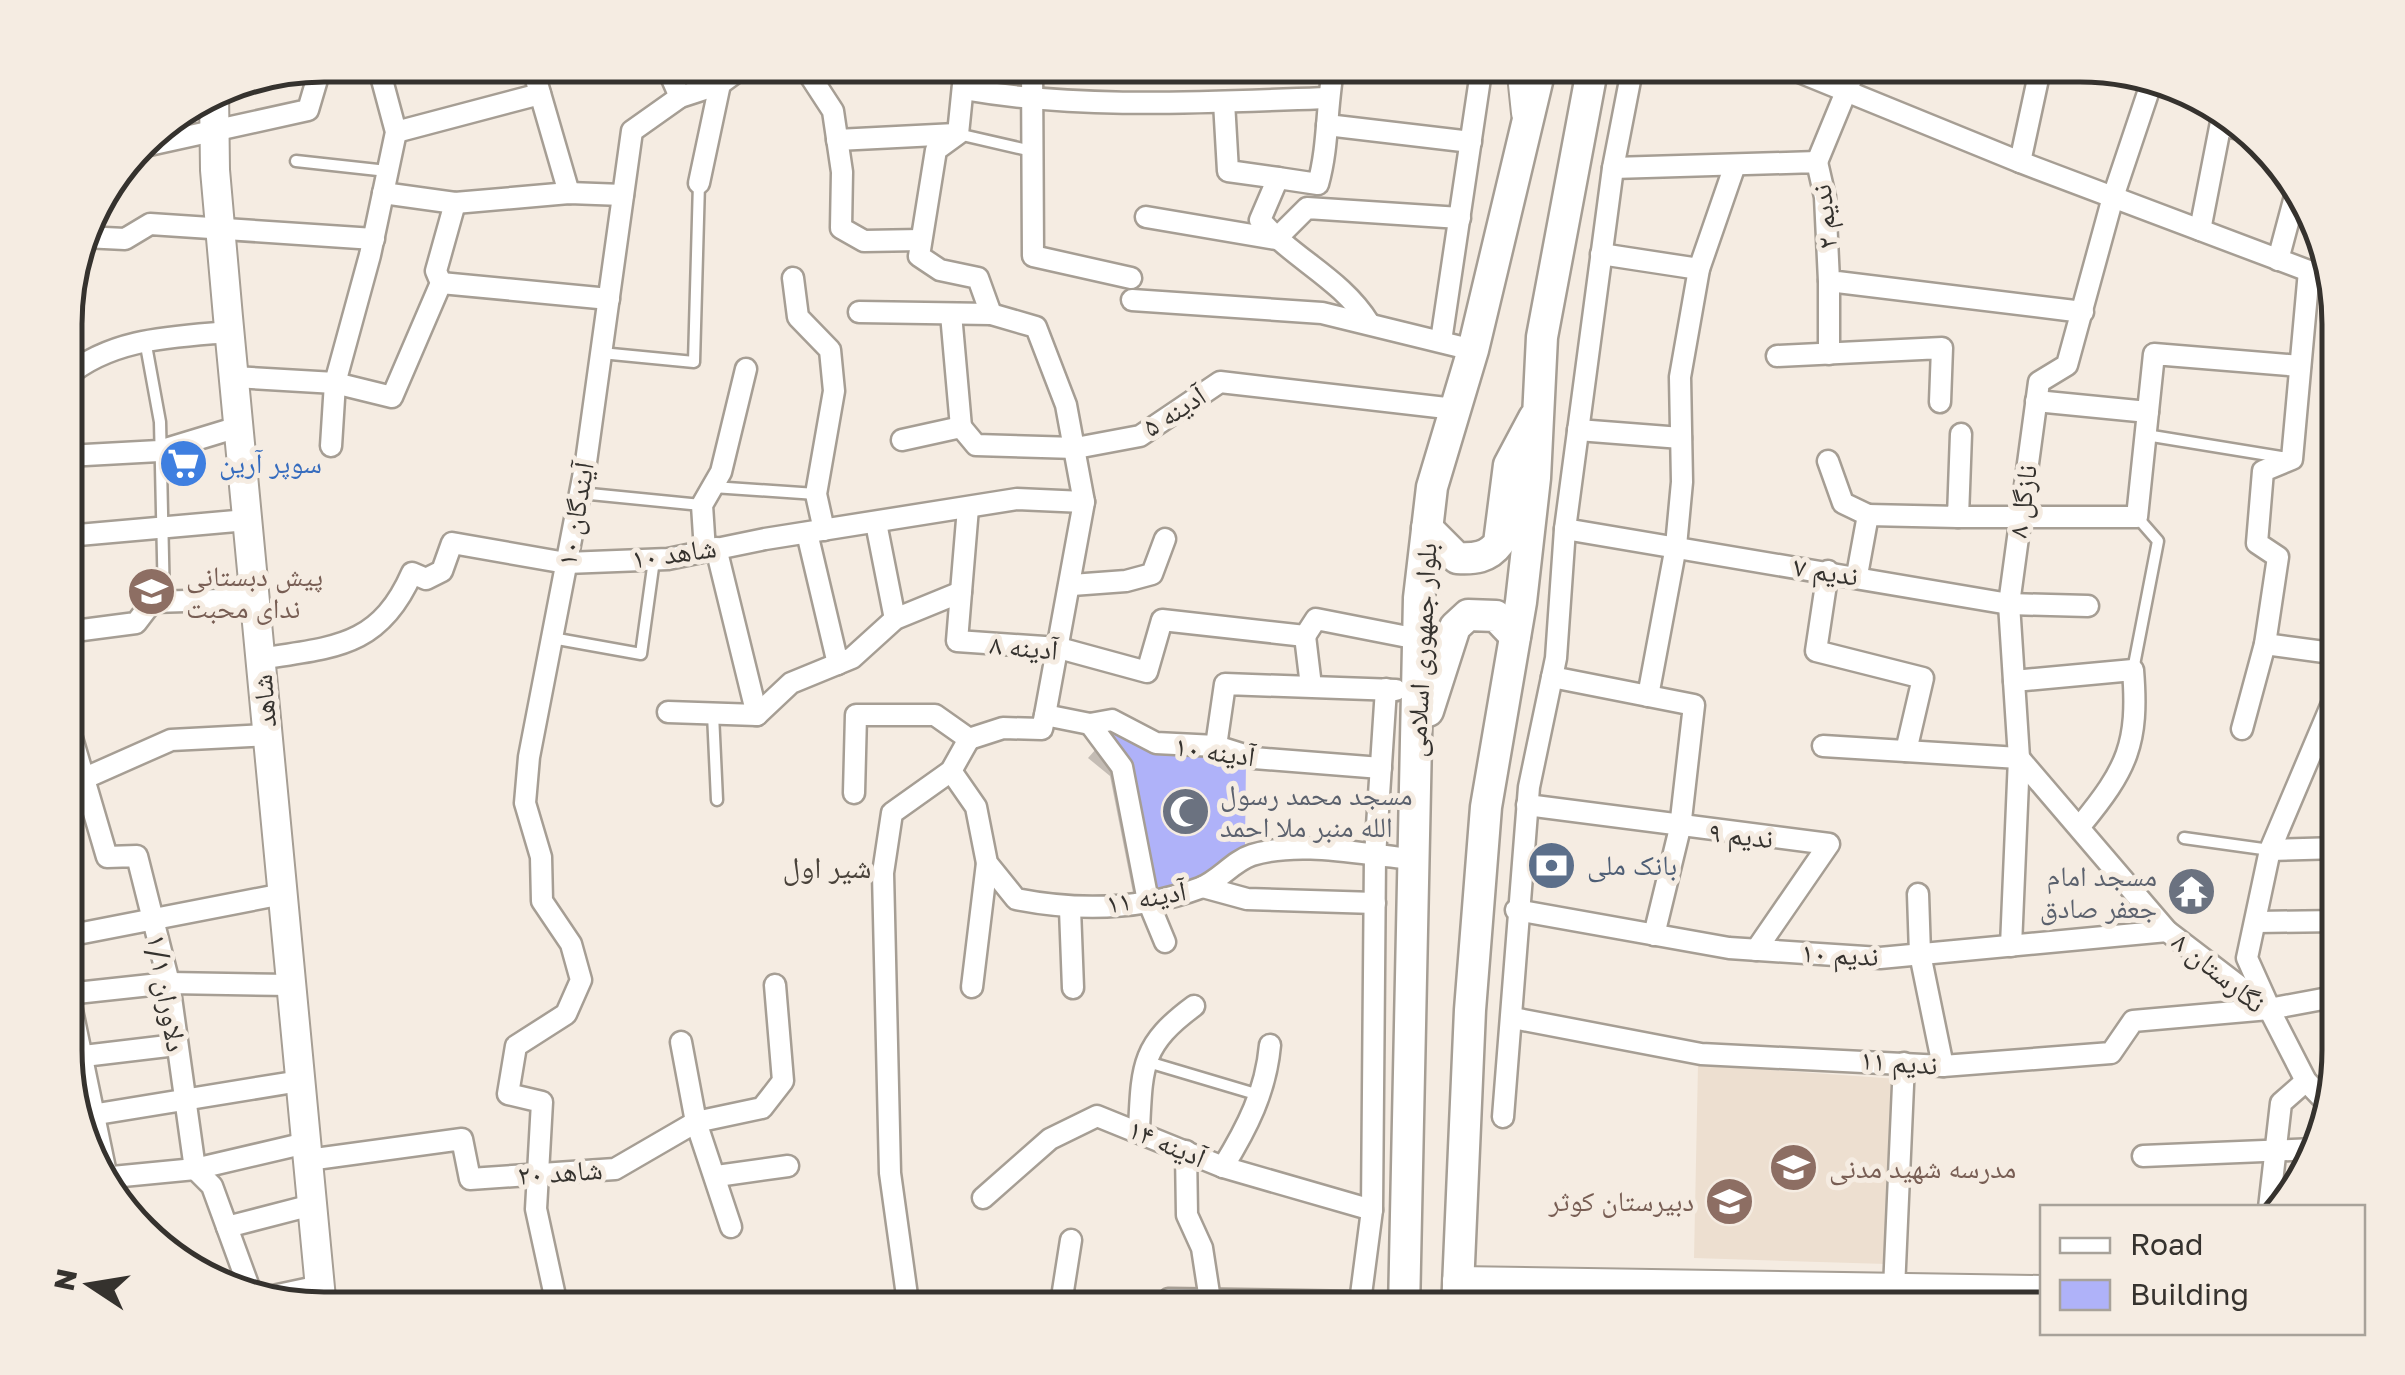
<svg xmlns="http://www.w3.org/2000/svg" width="2405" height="1375" font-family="'Golos Text','Noto Naskh Arabic',sans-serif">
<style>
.built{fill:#eddfd0}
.shadow{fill:#0003}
.building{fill:#afb2f9}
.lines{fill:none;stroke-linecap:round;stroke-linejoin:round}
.lane-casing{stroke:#a69e94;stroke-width:15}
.street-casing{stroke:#a69e94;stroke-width:25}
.secondary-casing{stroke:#a69e94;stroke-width:32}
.primary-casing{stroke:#a69e94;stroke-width:35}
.lane{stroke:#fff;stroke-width:10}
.street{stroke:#fff;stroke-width:20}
.secondary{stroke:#fff;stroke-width:28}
.primary{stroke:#fff;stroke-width:30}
.labels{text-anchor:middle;stroke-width:10;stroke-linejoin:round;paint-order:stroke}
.street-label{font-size:28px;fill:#35322e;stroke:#f5ece2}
.shop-label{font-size:28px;fill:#366cbe;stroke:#f5ece2;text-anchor:start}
.education-label{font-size:28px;fill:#785e54;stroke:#f5ece2;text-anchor:start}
.worship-label{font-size:28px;fill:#5b616d;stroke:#f5ece2;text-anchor:start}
.service-label{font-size:28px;fill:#4e5e75;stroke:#f5ece2;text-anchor:start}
.neighbourhood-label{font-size:30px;fill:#49423a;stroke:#f5ece2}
.rim{fill:none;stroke:#35322e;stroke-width:5}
</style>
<rect width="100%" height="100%" fill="#f5ece2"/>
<polygon class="built" points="1698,1065 1898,1079 1886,1264 1694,1258"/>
<polygon class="shadow" points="1113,730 1157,755 1136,908 1110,776 1088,758"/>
<polygon class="building" points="1112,727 1246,761 1245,845 1201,883 1154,891 1128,758 1105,738"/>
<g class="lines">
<defs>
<g id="lane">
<polyline points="2220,130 2248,136"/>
<polyline points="958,134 1032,151"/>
<polyline points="296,161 387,171"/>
<polyline points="145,340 160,422 164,602"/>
<polyline points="601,353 694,362 699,183"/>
<polyline points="2146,435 2287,458"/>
<polyline points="713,487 816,494"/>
<polyline points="580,493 701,505"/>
<polyline points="552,638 641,654 654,560"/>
<polyline points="2133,670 2158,541 2137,517"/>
<polyline points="713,714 717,800"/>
<polyline points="2184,838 2270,850"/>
<polyline points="1148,1062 1259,1095"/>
</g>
<g id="street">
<polyline points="542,65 535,76 569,193"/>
<polyline points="666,65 680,97"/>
<polyline points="803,65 833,111 842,172 841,228 864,241 921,240"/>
<polyline points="965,65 958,134 936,150 919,256 940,270 978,278 991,314"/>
<polyline points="1032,65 1033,256 1131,278"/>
<path d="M 1334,65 C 1326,105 1329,145 1318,184 L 1278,178 L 1260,220 C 1294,260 1341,278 1369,323"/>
<polyline points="1782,65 2020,162 2330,279"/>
<path d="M 963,89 C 1083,110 1206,102 1328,98"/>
<polyline points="1224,102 1228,171 1278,178"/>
<polyline points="1327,125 1471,142"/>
<polyline points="396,132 540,94"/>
<polyline points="837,140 956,134"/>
<polyline points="140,147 308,110 321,66"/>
<polyline points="1817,162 1857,65"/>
<polyline points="2020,162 2041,65"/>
<polyline points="1613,168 1817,162 1825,197 1829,281 2083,312"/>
<polyline points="699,183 720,84"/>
<polyline points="383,193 455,203 569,193 623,195"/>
<polyline points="1146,217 1276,239 1307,208 1460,218"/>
<polyline points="2200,230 2223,112"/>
<polyline points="84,237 125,239 150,224 374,239"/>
<polyline points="1601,254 1699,269"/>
<polyline points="2278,260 2298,185"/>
<polyline points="793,278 798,317 830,350 834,391 816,494 824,530"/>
<polyline points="1829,281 1829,354"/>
<polyline points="441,283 609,299"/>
<polyline points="1132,300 1322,313 1473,350"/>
<polyline points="859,312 991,314 1036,327 1066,405 1084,502 1045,715"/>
<polyline points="951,314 961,427"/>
<polyline points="1441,341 1482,65"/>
<polyline points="1777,356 1942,348 1940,402"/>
<path d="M 67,376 C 113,338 172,337 229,332"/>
<polyline points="234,377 335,383 392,397 441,283 436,271 455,203"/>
<polyline points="2036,401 2148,412"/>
<polyline points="1578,430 1681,438"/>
<polyline points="902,440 961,427 976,445 1076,448 1140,436 1220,382 1455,409"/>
<polyline points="331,446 335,383 370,255 396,132 378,65"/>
<polyline points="67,456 159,451 238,427"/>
<polyline points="1828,461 1843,503 1868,515"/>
<polyline points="1958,517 2137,517 2154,354 2300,366"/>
<polyline points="876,523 895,619"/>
<polyline points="1565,529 2009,604 2088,606"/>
<polyline points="807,533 838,664"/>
<polyline points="67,536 247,520"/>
<polyline points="716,548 757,715"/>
<polyline points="705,551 702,505 721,472 746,369"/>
<polyline points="1828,571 1816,651 1923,678 1906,751"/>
<polyline points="1857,575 1868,515 1958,517 1961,434"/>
<polyline points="1072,585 1126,581 1152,574 1165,539"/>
<polyline points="961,592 968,508"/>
<polyline points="67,632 136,623 152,602 255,599"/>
<polyline points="1305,636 1311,686"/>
<polyline points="2265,644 2339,654"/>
<path d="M 260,659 C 334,647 379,648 412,573 L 426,579 L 442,571 L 452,543 L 566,563 L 668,559 L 765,539 L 1017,499 L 1084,502"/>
<polyline points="1552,677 1694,705 1680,828 1654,935"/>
<path d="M 2014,681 L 2133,670 C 2139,744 2127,769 2081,825"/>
<polyline points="1648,696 1676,546 1682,482 1680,377 1699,269 1735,165"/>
<polyline points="668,712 757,715 791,683 852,658 895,619 961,592 957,641 1059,648 1147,672 1162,620 1305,636 1316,619 1418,639"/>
<polyline points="67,721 107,857 137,856 169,983 195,1169 212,1186 250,1290"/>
<polyline points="1090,724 1122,767 1148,901 1165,942"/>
<polyline points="2242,729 2265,644 2278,557 2257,543 2263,471 2292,459 2309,271"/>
<polyline points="1216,746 1225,684 1396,690"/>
<polyline points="1823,746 2019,758 2167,931 2269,1009 2306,1081 2328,1104"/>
<path d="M 951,771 L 976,807 L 987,863 L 1016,899 C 1077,911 1141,910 1200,888 C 1219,881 1233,861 1252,855 C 1302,840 1362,855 1414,859"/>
<polyline points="67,786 171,740 268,735"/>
<polyline points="854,793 856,715 935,715 969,739 1003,728 1042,729 1045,715 1090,724 1112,720 1156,743 1216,746 1254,758 1381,768"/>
<polyline points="1527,805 1829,844 1756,950"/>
<polyline points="2270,850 2339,848"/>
<polyline points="1203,887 1247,899 1375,903"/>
<polyline points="1918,894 1920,954 1943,1066"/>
<polyline points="1070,909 1073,988"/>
<polyline points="1516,910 1729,948 1880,958 2167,931"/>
<polyline points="2257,922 2339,921"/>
<polyline points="67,936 283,894"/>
<polyline points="2011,946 2019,758 2009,604 2039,382 2067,365 2113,197 2151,84"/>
<polyline points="67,986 107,1178 116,1201"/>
<polyline points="972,987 987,863"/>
<polyline points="67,994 169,983 291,985"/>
<polyline points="2269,1007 2247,958 2270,850 2339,687"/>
<polyline points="1513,1018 1701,1054 1943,1066 2111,1053 2133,1021 2269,1009 2339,996"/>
<polyline points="681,1042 696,1122 731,1227"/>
<polyline points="67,1058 176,1045"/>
<polyline points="79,1117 300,1081"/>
<polyline points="1503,1117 1529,787 1556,658 1565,529 1613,168 1633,65"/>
<path d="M 1139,1130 C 1142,1066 1141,1045 1194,1006"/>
<polyline points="1186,1151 1187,1215 1202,1248 1210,1300"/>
<polyline points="2143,1156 2315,1149"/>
<polyline points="308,1160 462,1139 470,1179 615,1169 696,1122 762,1108 783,1081 775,985"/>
<path d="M 1223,1167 C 1247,1128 1266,1091 1270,1045"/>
<polyline points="717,1176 788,1166"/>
<polyline points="102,1178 195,1169 306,1143"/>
<polyline points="983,1198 1050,1139 1097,1116 1223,1167 1372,1210"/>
<polyline points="2269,1208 2281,1103 2306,1081"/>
<polyline points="227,1227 312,1205"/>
<polyline points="1894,1289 1904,1063"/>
<polyline points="273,1296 320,1286"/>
<polyline points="558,1310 536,1209 542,1102 508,1094 516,1046 566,1014 581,980 571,944 542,901 541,857 525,803 529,757 586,462 632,131 680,97 720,84 746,65"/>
<polyline points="909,1310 890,1173 883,873 892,813 951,771 969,739"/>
<polyline points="1060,1310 1071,1240"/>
<polyline points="1170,1310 1169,1299 1360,1302"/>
<polyline points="1359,1310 1372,1210 1375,856 1386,689"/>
<polyline points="1543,1310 1552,1283"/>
</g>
<g id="secondary">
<polyline points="1521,65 1526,113"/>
<polyline points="214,92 215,170 228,317 322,1309"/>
<polyline points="1457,1281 2042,1290"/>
</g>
<g id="primary">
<path d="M 1427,528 L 1457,558 C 1474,559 1488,558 1499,543 L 1509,465 L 1534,418"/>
<polyline points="1428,711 1455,627 1468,615 1496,616 1515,636"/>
<polyline points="1404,1310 1419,598 1432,487 1473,350 1541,65"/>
<polyline points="1457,1310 1470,1010 1486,807 1521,602 1535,478 1542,337 1593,65"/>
</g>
</defs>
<use href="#lane" class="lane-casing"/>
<use href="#street" class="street-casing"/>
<use href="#secondary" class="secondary-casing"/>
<use href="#primary" class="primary-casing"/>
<use href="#lane" class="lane"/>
<use href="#street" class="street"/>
<use href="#secondary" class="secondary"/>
<use href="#primary" class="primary"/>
</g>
<defs>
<symbol id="supermarket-disc" viewBox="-11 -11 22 22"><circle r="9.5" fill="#3f7fe0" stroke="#f5ece2"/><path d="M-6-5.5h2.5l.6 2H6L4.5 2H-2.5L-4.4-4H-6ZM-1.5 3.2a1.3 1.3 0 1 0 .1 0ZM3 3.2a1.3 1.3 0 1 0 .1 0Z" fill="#fff"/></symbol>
<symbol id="school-disc" viewBox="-11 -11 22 22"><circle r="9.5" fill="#8d6e63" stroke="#f5ece2"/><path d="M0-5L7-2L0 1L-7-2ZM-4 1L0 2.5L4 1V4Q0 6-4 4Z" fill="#fff"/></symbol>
<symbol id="mosque-disc" viewBox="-11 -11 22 22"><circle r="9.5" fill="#6b7280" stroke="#f5ece2"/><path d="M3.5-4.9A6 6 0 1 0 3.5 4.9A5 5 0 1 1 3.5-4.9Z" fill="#fff"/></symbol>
<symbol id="bank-disc" viewBox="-11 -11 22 22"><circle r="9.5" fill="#5c6f8a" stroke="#f5ece2"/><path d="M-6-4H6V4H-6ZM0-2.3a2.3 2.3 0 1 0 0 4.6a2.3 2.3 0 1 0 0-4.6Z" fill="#fff"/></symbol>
<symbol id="temple-disc" viewBox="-11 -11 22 22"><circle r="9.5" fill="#6b7280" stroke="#f5ece2"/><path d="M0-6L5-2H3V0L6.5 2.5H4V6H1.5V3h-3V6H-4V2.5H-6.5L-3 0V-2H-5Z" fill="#fff"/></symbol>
</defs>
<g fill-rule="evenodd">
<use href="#supermarket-disc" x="156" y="436" width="55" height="55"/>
<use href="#school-disc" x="124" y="564" width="55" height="55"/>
<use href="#mosque-disc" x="1158" y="784" width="55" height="55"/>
<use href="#bank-disc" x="1524" y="838" width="55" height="55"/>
<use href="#temple-disc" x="2164" y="864" width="55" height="55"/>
<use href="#school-disc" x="1766" y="1140" width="55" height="55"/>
<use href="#school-disc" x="1702" y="1174" width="55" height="55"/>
</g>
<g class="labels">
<g class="street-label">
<text transform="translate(1824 217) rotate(-96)" y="10">ندیم ۲</text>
<text transform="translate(1174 411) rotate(-33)" y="10">آدینه ۵</text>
<text transform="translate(2022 501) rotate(-82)" y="10">نازگل ۸</text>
<text transform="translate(575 514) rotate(-80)" y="10">آیندگان ۱۰</text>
<text transform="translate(674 553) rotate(-8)" y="10">شاهد ۱۰</text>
<text transform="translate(1826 571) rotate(9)" y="10">ندیم ۷</text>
<text transform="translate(1024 647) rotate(5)" y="10">آدینه ۸</text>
<text transform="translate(1421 650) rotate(-87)" y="10">بلوار جمهوری اسلامی</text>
<text transform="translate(264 701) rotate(-95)" y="10">شاهد</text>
<text transform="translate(1215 751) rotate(8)" y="10">آدینه ۱۰</text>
<text transform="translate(1741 835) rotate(6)" y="10">ندیم ۹</text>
<text transform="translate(1146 897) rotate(-10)" y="10">آدینه ۱۱</text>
<text transform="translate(1840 954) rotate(3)" y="10">ندیم ۱۰</text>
<text transform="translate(2219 972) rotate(39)" y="10">نگارستان ۸</text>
<text transform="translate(167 993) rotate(80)" y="10">دلاوران ۱/۱</text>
<text transform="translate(1899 1062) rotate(4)" y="10">ندیم ۱۱</text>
<text transform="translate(1167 1143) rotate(23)" y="10">آدینه ۱۴</text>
<text transform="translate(560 1172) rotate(-4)" y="10">شاهد ۲۰</text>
</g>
<g class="shop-label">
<text x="219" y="473">سوپر آرین</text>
</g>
<g class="education-label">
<text x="186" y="586">پیش دبستانی<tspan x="186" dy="32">ندای محبت</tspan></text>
<text x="1829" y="1178">مدرسه شهید مدنی</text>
<text x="1694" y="1211" text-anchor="end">دبیرستان کوثر</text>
</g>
<g class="worship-label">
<text x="1220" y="805">مسجد محمد رسول<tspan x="1220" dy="32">الله منبر ملا احمد</tspan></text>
<text x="2157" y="886" text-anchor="end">مسجد امام<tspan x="2157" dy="32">جعفر صادق</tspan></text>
</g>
<g class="service-label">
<text x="1587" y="875">بانک ملی</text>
</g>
<g class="neighbourhood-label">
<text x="827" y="878">شیر اول</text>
</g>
</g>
<path d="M0 0H2405V1375H0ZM324 82H2080A242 242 0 0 1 2322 324V1050A242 242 0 0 1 2080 1292H324A242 242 0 0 1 82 1050V324A242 242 0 0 1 324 82Z" fill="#f5ece2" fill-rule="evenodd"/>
<path class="rim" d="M324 82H2080A242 242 0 0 1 2322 324V1050A242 242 0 0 1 2080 1292H324A242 242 0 0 1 82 1050V324A242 242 0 0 1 324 82Z"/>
<rect x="2040" y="1205" width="325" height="130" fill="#f5ece2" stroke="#a8a29a" stroke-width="2.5"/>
<rect x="2060" y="1238" width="50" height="15" fill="#ffffff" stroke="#a8a29a" stroke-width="2.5"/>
<text x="2130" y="1255" font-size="30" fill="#35322e">Road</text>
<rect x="2060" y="1280" width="50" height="30" fill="#afb2f9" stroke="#a8a29a" stroke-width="2.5"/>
<text x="2130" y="1305" font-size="30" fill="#35322e">Building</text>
<g transform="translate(90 1285) rotate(282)" stroke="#f5ece2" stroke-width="8" paint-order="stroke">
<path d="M0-8L18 38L0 25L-18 38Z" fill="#35322e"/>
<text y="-15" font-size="28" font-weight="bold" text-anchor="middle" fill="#35322e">N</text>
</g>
</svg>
